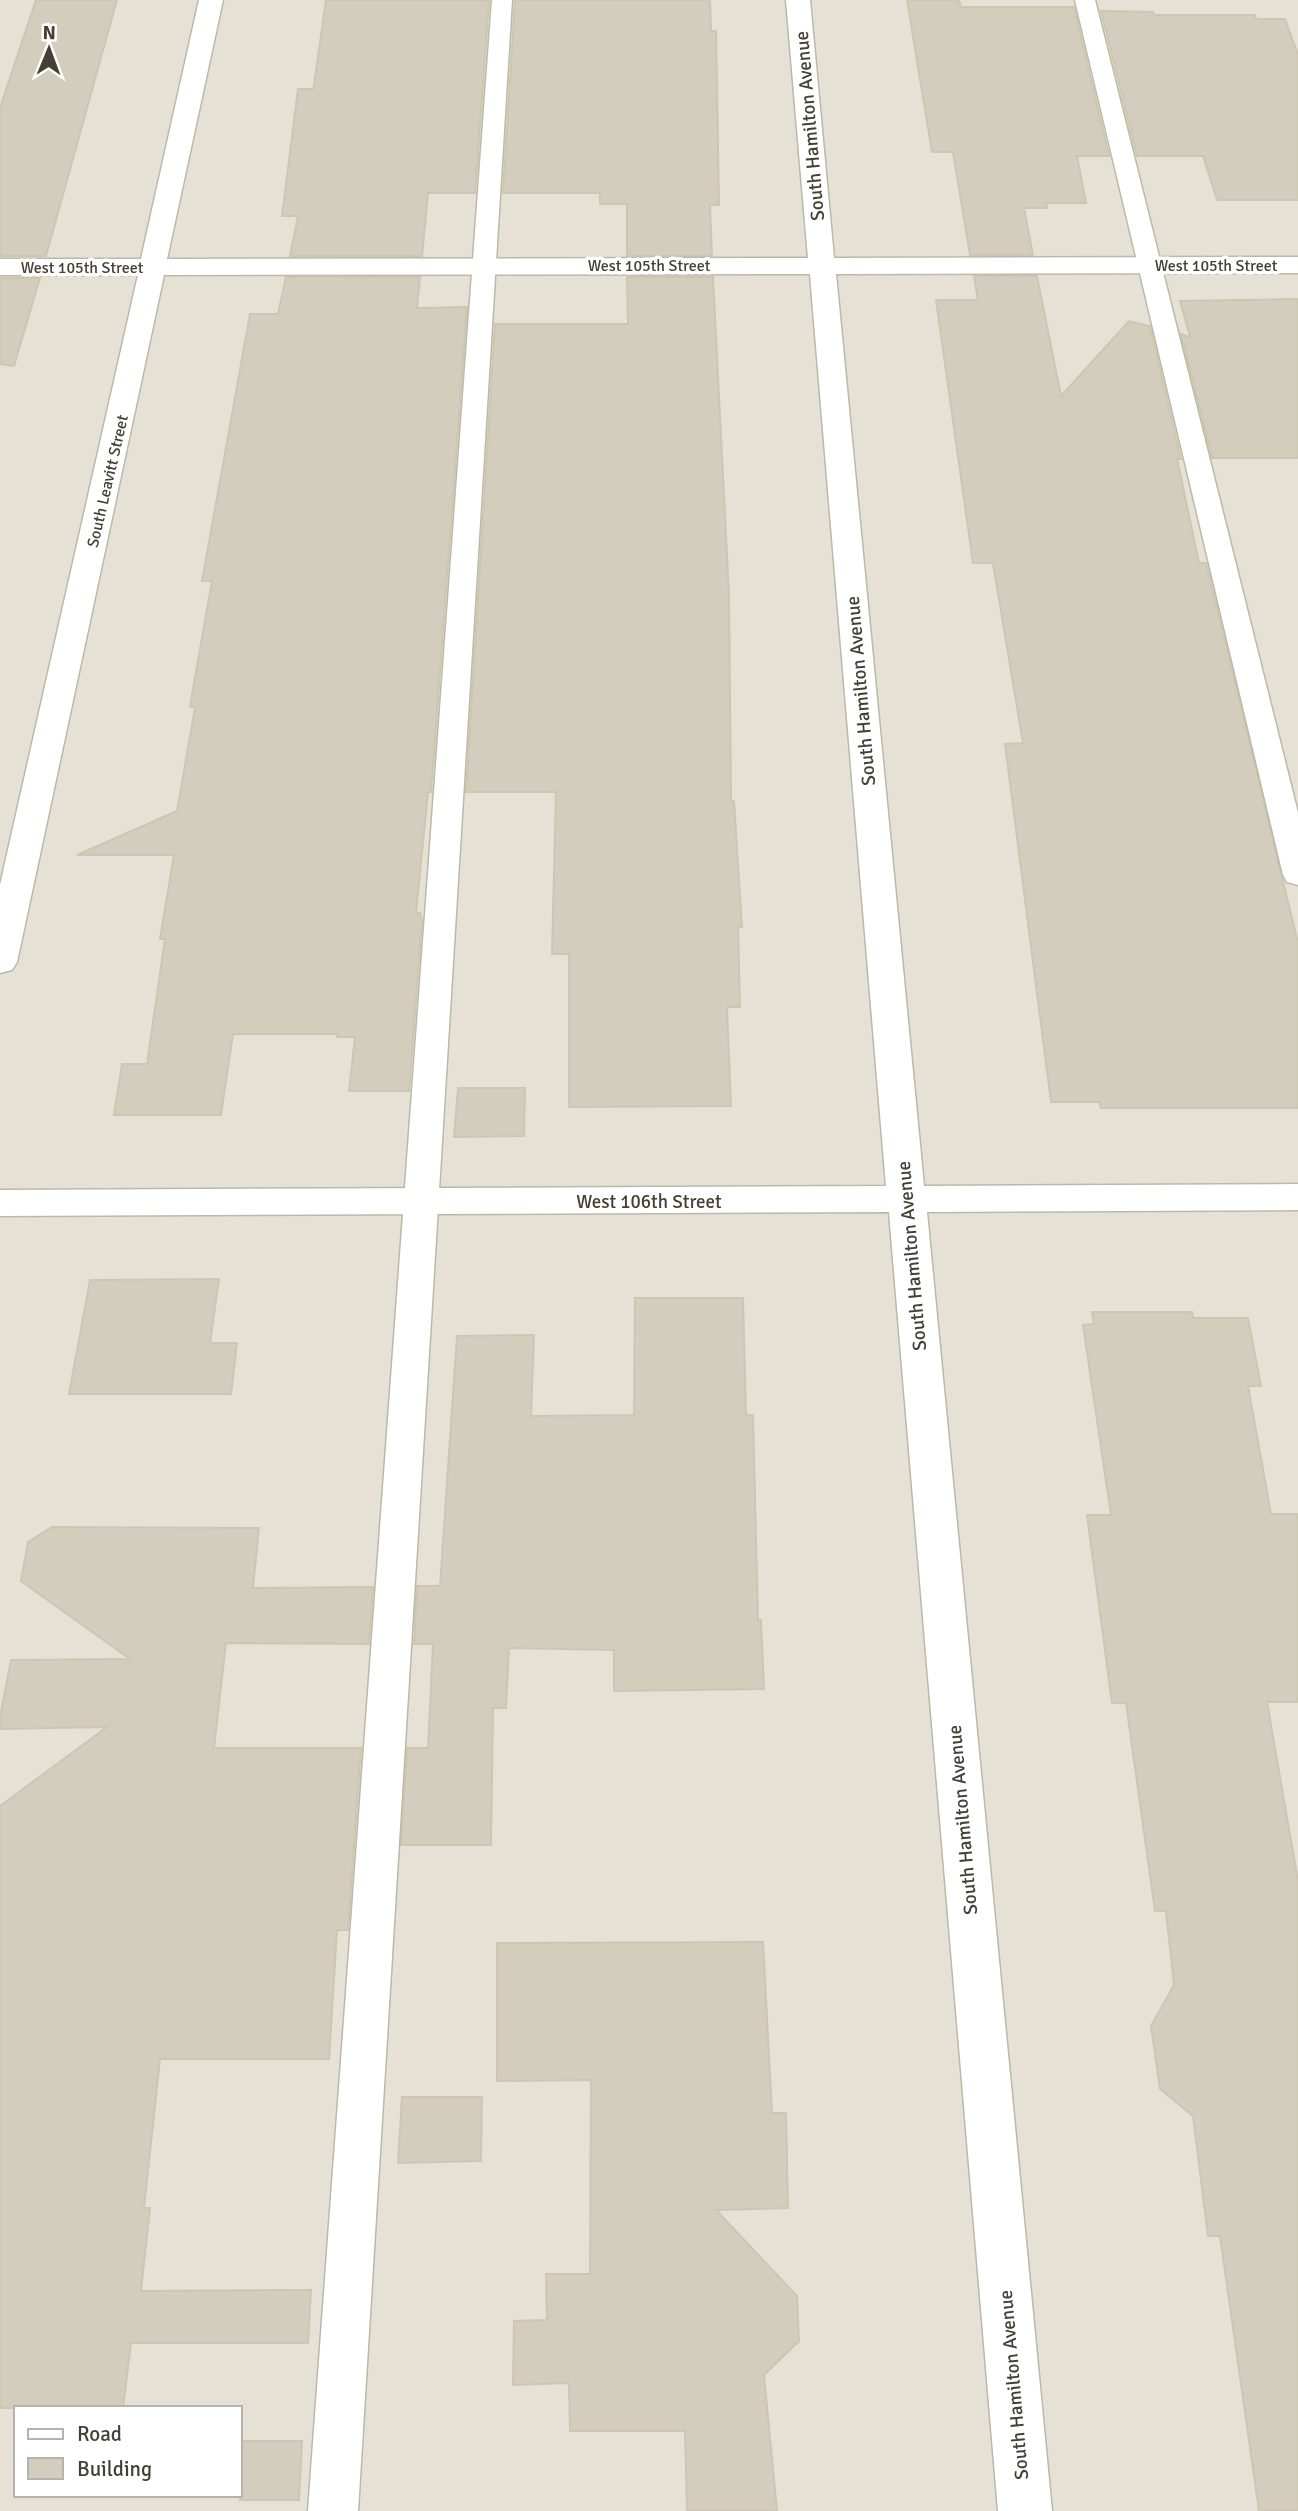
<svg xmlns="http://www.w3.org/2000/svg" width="1298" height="2511" font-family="Signika,sans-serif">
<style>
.residential{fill:#e5e2d5;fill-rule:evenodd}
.building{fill:#d2cdbd;stroke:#cdc6b1;stroke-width:2}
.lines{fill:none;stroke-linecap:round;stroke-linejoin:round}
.lane-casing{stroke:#bcb8aa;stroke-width:3}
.street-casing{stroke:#bcb8aa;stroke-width:3}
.lane{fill:#fff;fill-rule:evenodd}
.street{fill:#fff;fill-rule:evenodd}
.labels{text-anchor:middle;stroke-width:7;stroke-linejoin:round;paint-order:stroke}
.far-street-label{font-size:16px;fill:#444036;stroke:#fff}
.street-label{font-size:19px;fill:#444036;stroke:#fff}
</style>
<rect width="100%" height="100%" fill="#f2f0e6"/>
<path class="residential" d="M 0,0 L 1298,0 L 1298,2511 L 0,2511 ZM 16,2408 L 240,2408 L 240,2495 L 16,2495 Z"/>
<g class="building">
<polygon points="36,0 117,0 46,256 0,256 0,108"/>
<polygon points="326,0 489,0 475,193 428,193 422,256 290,256 298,216 282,216 298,89 313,89 314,85"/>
<polygon points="515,0 710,0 711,31 716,31 719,205 710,205 712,256 627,256 627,204 600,204 600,193 503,193"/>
<polygon points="907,0 959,0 961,7 1074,7 1109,156 1077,156 1086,203 1046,203 1047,208 1024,208 1033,255 970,255 953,152 932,152"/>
<polygon points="1101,11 1153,12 1154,15 1255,15 1256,19 1285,19 1298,55 1298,200 1217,200 1203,156 1137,156"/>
<polygon points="974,276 1037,276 1061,396 1129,321 1150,326 1181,459 1177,459 1199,563 1206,563 1298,943 1298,1108 1101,1108 1099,1102 1051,1102 1005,744 1023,743 993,563 973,563 936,300 978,300"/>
<polygon points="286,277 420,277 417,308 467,307 431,792 428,792 416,913 420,913 422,920 409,1091 349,1091 355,1037 337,1037 338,1034 233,1034 221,1115 114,1115 122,1064 147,1064 165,939 160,939 174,855 77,855 177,811 195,708 190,706 212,581 202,581 250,314 278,314"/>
<polygon points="627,277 713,277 729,595 731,801 734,801 742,927 738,927 740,1007 727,1007 731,1106 569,1107 569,954 552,954 556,792 466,792 495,324 628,324"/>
<polygon points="0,278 40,278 14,366 0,364"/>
<polygon points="1298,299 1298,458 1212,458 1181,334 1190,337 1180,301"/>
<polygon points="458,1088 525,1088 524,1136 454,1137"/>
<polygon points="219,1279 210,1343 237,1343 231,1394 69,1394 90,1280"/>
<polygon points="635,1298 743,1298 746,1415 753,1415 758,1620 761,1620 764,1689 614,1691 614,1650 509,1648 506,1708 493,1708 491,1845 401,1845 407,1748 428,1748 433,1644 414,1644 417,1586 440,1586 457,1336 534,1335 531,1416 634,1415"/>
<polygon points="1092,1312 1192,1312 1193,1318 1248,1318 1261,1386 1248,1386 1271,1514 1298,1514 1298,1702 1267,1702 1298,1881 1298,2511 1259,2511 1220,2236 1208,2236 1193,2116 1160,2089 1151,2026 1174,1985 1166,1911 1155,1911 1126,1703 1112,1703 1087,1515 1111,1515 1083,1325 1094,1324"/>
<polygon points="52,1527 259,1528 253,1588 373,1587 369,1644 226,1643 214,1748 361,1748 348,1930 337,1930 329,2059 160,2059 144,2208 150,2208 141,2291 311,2290 308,2343 131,2343 123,2408 0,2408 0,1806 107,1727 0,1729 0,1717 11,1660 130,1659 21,1581 28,1542"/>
<polygon points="763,1942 772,2113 786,2113 788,2208 716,2210 797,2296 799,2341 764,2375 777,2511 687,2511 685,2431 570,2431 569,2383 513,2385 514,2321 547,2320 546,2274 590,2274 591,2080 497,2081 497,1943"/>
<polygon points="402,2097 482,2097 481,2161 398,2163"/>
<polygon points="240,2441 302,2441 299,2500 240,2500"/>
</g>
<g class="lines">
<defs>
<g id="lane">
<polygon points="492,0 512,0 358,2511 308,2511"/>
<polygon points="1075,0 1095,0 1298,813 1298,885 1287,882 1283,875"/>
</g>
<polygon id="street" points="199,0 223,0 167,259 808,258 786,0 810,0 834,258 1298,257 1298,273 836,274 924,1186 1298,1184 1298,1210 927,1212 1052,2511 998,2511 889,1212 0,1216 0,1190 886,1186 810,274 164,275 17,962 12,970 0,973 0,885 138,275 0,275 0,259 141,259"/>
</defs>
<use href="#lane" class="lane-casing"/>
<use href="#street" class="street-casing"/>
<use href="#lane" class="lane"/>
<use href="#street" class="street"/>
</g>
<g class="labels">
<g class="far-street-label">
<text x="649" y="271">West 105th Street</text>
<text x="1216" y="271">West 105th Street</text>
<text x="82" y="273">West 105th Street</text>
<text transform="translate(107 481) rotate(-77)" y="6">South Leavitt Street</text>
</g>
<g class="street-label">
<text transform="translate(809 126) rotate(-95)" y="7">South Hamilton Avenue</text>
<text transform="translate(860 691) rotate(-95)" y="7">South Hamilton Avenue</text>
<text x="649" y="1208">West 106th Street</text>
<text transform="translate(911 1256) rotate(-95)" y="7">South Hamilton Avenue</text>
<text transform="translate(962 1820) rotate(-95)" y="7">South Hamilton Avenue</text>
<text transform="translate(1013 2385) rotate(-95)" y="7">South Hamilton Avenue</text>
</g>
</g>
<rect x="14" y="2406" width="228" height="91" fill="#ffffff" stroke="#b4b3af" stroke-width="2"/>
<rect x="28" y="2429" width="35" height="10" fill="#ffffff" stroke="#b4b3af" stroke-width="2"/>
<text x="77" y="2441" font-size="21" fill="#444036">Road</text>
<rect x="28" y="2458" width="35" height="21" fill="#d2cdbd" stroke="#b4b3af" stroke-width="2"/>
<text x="77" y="2476" font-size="21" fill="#444036">Building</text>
<g transform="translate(49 49) rotate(1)" stroke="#ffffff" stroke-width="5" paint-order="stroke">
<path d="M0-5L12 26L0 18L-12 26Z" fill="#444036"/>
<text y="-10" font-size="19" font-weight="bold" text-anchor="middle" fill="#444036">N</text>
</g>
</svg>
